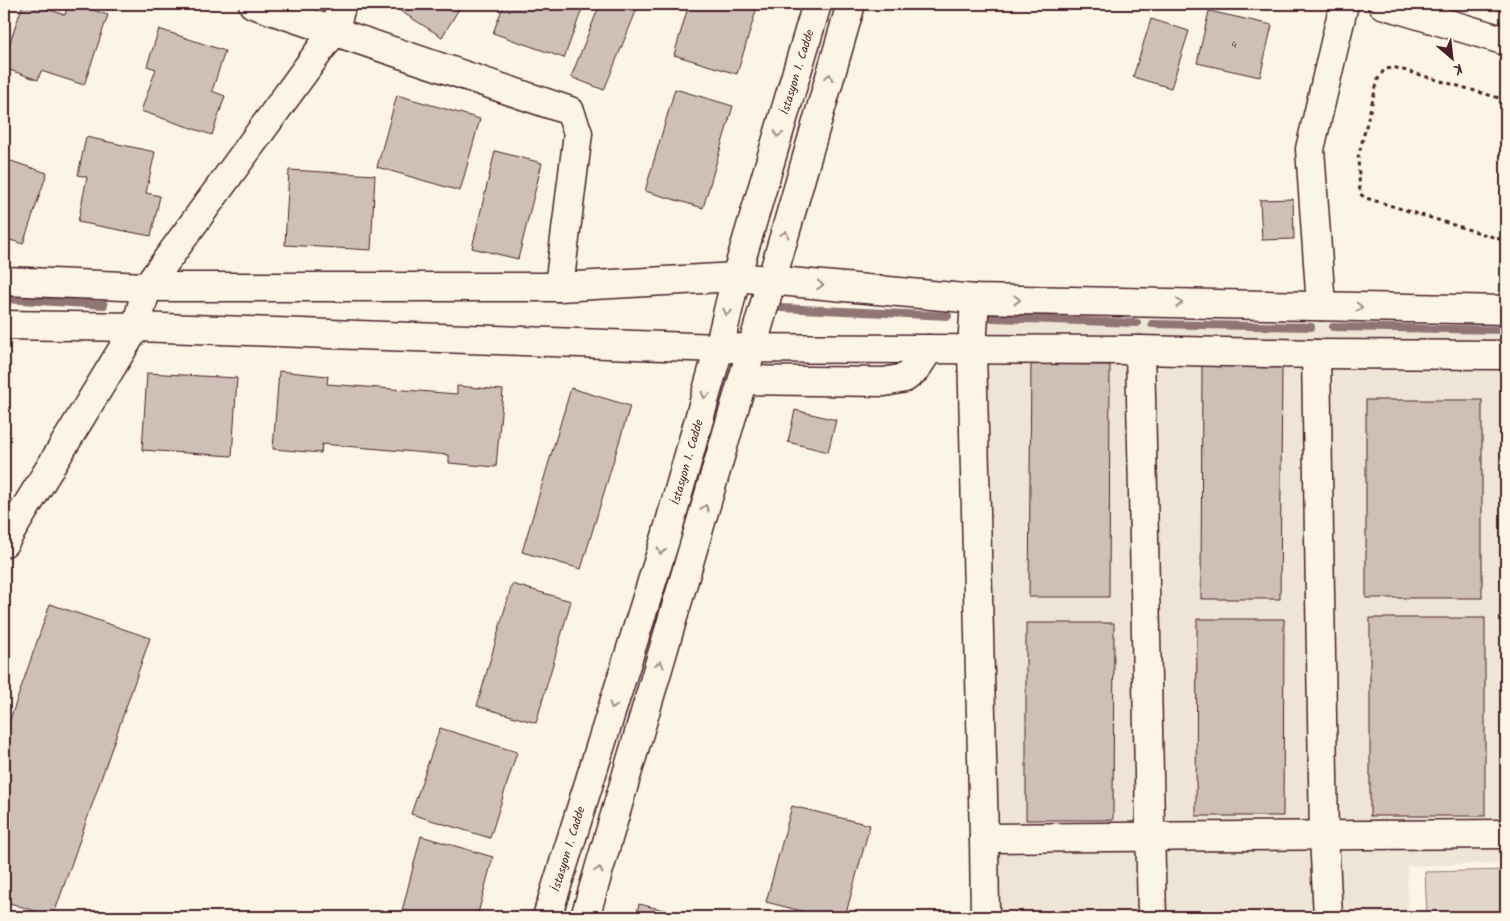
<svg xmlns="http://www.w3.org/2000/svg" width="1510" height="921" font-family="Kalam,sans-serif">
<style>
.built{fill:#eee5d7}
.green{fill:#e2d5ca;stroke:#967a7a}
.lines{fill:none;stroke-linecap:round;stroke-linejoin:round}
.stream{stroke:#917474;stroke-width:8}
.building{fill:#cfc0b7;stroke:#4a1f2b}
.minor-casing{stroke:#4a1f2b;stroke-width:31}
.major-casing{stroke:#4a1f2b;stroke-width:31}
.path{stroke:#4a1f2b;stroke-width:3;stroke-dasharray:4 4;stroke-linecap:butt}
.minor{stroke:#fcf5e5;stroke-width:28}
.major{stroke:#fcf5e5;stroke-width:28}
.oneway{stroke:#a38a88}
.labels{text-anchor:middle;stroke-width:4;stroke-linejoin:round;paint-order:stroke}
.number-label{font-size:10px;fill:#6b474e}
.street-label{font-size:12px;fill:#4a1f2b;stroke:#fcf5e5}
</style>
<rect width="100%" height="100%" fill="#fcf5e5"/>
<filter id="ink" filterUnits="userSpaceOnUse"><feTurbulence type="fractalNoise" baseFrequency=".02" numOctaves="2"/><feDisplacementMap in="SourceGraphic" scale="10" xChannelSelector="R" yChannelSelector="G"/><feConvolveMatrix kernelMatrix="1 2 1 2 8 2 1 2 1" color-interpolation-filters="sRGB"/></filter>
<g filter="url(#ink)">
<polygon class="built" points="975,299 1506,310 1506,863 1407,866 1408,917 985,917"/>
<polygon class="green" points="1506,870 1506,916 1427,917 1425,872"/>
<g class="lines">
<g class="stream">
<polyline points="4,299 104,305"/>
<polyline points="781,308 948,316"/>
<polyline points="992,318 1137,323"/>
<polyline points="1152,324 1311,327"/>
<polyline points="1333,327 1506,330"/>
</g>
</g>
<g class="building">
<polygon points="23,4 32,4 65,15 68,4 76,4 108,15 84,85 41,71 38,80 4,68 4,60"/>
<polygon points="389,4 462,4 442,37"/>
<polygon points="504,4 584,4 564,58 493,33"/>
<polygon points="600,4 639,4 604,90 571,77"/>
<polygon points="689,4 758,4 737,74 674,55"/>
<polygon points="1209,11 1272,25 1260,77 1197,63"/>
<polygon points="1151,19 1189,31 1171,88 1133,77"/>
<polygon points="159,29 225,51 212,91 225,96 212,135 141,111 156,69 147,66"/>
<polygon points="675,89 733,106 703,208 645,191"/>
<polygon points="397,95 480,119 460,191 377,167"/>
<polygon points="86,137 155,152 146,193 160,196 151,236 78,222 87,177 78,175"/>
<polygon points="495,151 542,163 518,259 472,248"/>
<polygon points="8,160 47,173 23,244 4,238 4,172"/>
<polygon points="289,170 375,175 371,250 285,245"/>
<polygon points="1293,199 1294,239 1262,240 1260,200"/>
<polygon points="1031,364 1110,365 1109,597 1029,597"/>
<polygon points="1202,366 1282,366 1280,599 1201,599"/>
<polygon points="279,371 328,376 327,384 457,394 457,386 503,390 496,467 449,463 449,455 322,444 321,453 273,449"/>
<polygon points="147,373 237,378 232,456 142,450"/>
<polygon points="571,388 630,406 581,569 522,552"/>
<rect x="1366" y="400" width="116" height="198"/>
<polygon points="795,410 836,420 828,452 788,442"/>
<polygon points="512,584 571,601 536,723 477,706"/>
<polygon points="50,604 150,638 53,917 4,901 4,737"/>
<rect x="1370" y="618" width="115" height="198"/>
<polygon points="1197,619 1284,619 1283,816 1196,816"/>
<polygon points="1026,623 1114,623 1113,820 1026,820"/>
<polygon points="440,728 517,752 490,838 411,814"/>
<polygon points="792,806 870,825 845,917 825,917 766,902"/>
<polygon points="421,836 493,857 477,917 408,917 401,915"/>
<polygon points="639,904 693,917 636,917"/>
</g>
<g class="lines">
<defs>
<g id="minor">
<polyline points="253,4 570,111 578,133 559,287"/>
<polyline points="4,281 147,287 559,287 736,277 975,299 1506,310"/>
<polyline points="975,299 972,349 984,838 985,917"/>
<polyline points="1321,306 1310,149 1344,4"/>
<polyline points="4,325 136,327 719,348 1140,350 1316,354 1506,355"/>
<polyline points="1140,350 1152,917"/>
<polyline points="1316,354 1324,836 1328,917"/>
<polyline points="743,380 884,382 905,378 916,369 929,349"/>
<polyline points="4,543 136,327 147,287 334,31 342,4"/>
<polyline points="984,838 1506,834"/>
</g>
<g id="major">
<polyline points="1382,4 1506,41"/>
<polyline points="547,917 665,540 719,348 736,277 817,4"/>
<polyline points="585,917 752,348 851,4"/>
</g>
</defs>
<use href="#minor" class="minor-casing"/>
<use href="#major" class="major-casing"/>
<polyline class="path" points="1506,100 1393,67 1384,70 1378,79 1358,158 1360,194 1366,198 1506,241"/>
<use href="#minor" class="minor"/>
<use href="#major" class="major"/>
</g>
<defs><path id="oneway-chevron" d="M-2-3.5L2.5 0L-2 3.5" fill="none" stroke-width="1.6" stroke-linecap="round" stroke-linejoin="round" transform="scale(1.25)"/></defs>
<g class="oneway">
<use href="#oneway-chevron" transform="translate(829 77) rotate(-74)"/>
<use href="#oneway-chevron" transform="translate(778 134) rotate(107)"/>
<use href="#oneway-chevron" transform="translate(785 234) rotate(-74)"/>
<use href="#oneway-chevron" transform="translate(820 285) rotate(5)"/>
<use href="#oneway-chevron" transform="translate(1017 300) rotate(1)"/>
<use href="#oneway-chevron" transform="translate(1179 303) rotate(1)"/>
<use href="#oneway-chevron" transform="translate(1359 307) rotate(1)"/>
<use href="#oneway-chevron" transform="translate(727 312) rotate(104)"/>
<use href="#oneway-chevron" transform="translate(705 395) rotate(106)"/>
<use href="#oneway-chevron" transform="translate(705 508) rotate(-74)"/>
<use href="#oneway-chevron" transform="translate(661 551) rotate(107)"/>
<use href="#oneway-chevron" transform="translate(660 664) rotate(-74)"/>
<use href="#oneway-chevron" transform="translate(613 706) rotate(107)"/>
<use href="#oneway-chevron" transform="translate(599 870) rotate(-74)"/>
</g>
</g>
<g class="labels">
<g class="number-label">
<text x="1234" y="48">4</text>
</g>
<g class="street-label">
<text transform="translate(797 72) rotate(-73)" y="4">İstasyon 1. Cadde</text>
<text transform="translate(687 462) rotate(-74)" y="4">İstasyon 1. Cadde</text>
<text transform="translate(568 849) rotate(-73)" y="4">İstasyon 1. Cadde</text>
</g>
</g>
<rect width="1510" height="921" fill="none" stroke="#fcf5e5" stroke-width="20"/>
<rect x="10" y="10" width="1490" height="901" fill="none" stroke="#4a1f2b" stroke-width="2" filter="url(#ink)"/>
<g transform="translate(1452 58) rotate(152)" stroke="#fcf5e5" stroke-width="4" paint-order="stroke">
<path d="M0-4L9 19L0 12L-9 19Z" fill="#4a1f2b"/>
<text y="-8" font-size="14" font-weight="bold" text-anchor="middle" fill="#4a1f2b">K</text>
</g>
</svg>
